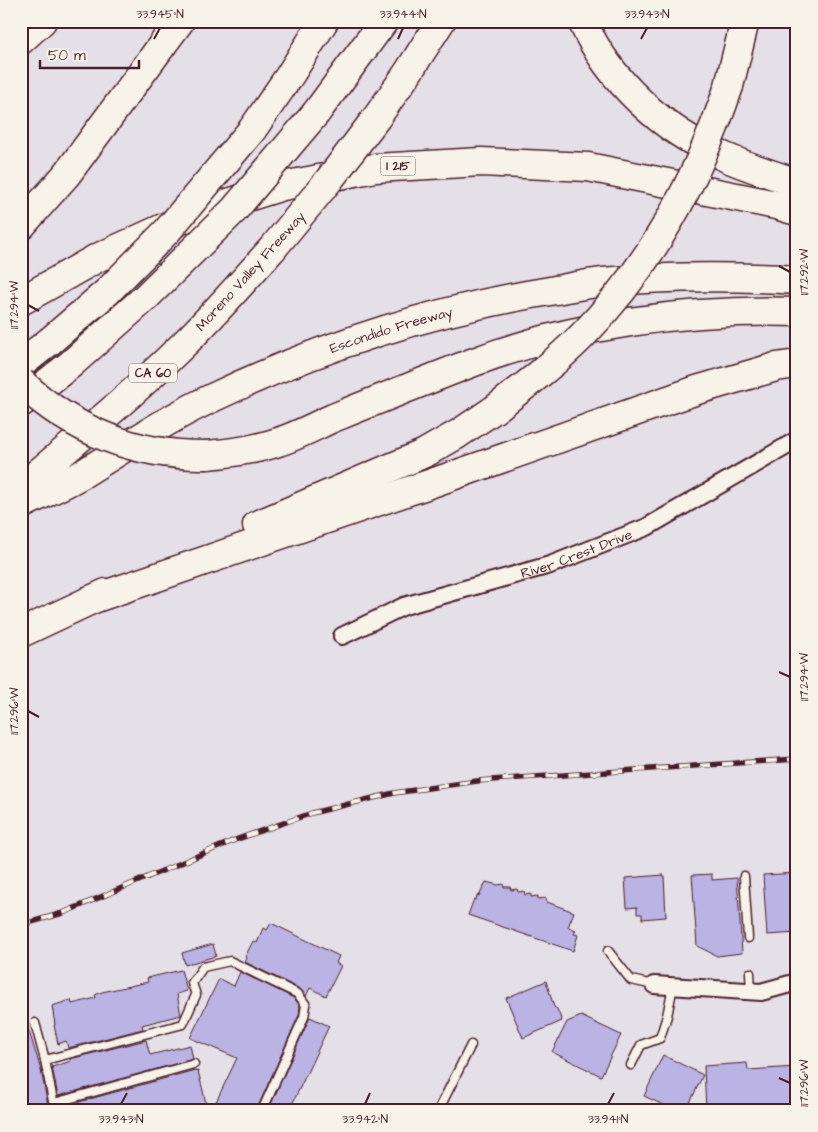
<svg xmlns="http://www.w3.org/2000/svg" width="818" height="1132" font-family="'Architects Daughter',sans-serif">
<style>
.building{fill:#bab3e4;stroke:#4a1f2b}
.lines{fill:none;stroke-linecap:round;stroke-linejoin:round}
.service-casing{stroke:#4a1f2b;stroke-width:11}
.minor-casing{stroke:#4a1f2b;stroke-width:20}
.motorway-casing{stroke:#4a1f2b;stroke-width:31}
.service{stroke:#f7f3e8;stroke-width:8}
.minor{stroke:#f7f3e8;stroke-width:16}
.motorway{stroke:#f7f3e8;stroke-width:28}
.rail-casing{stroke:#4a1f2b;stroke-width:5.5}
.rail{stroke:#f7f3e8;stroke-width:4;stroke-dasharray:11;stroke-linecap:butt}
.motorway-bridge-casing{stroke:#4a1f2b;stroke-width:31;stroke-linecap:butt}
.motorway-bridge{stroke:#f7f3e8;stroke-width:28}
.ticks{fill:none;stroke:#4a1f2b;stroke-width:2}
.labels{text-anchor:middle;stroke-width:4;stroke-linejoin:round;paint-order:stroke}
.shield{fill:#f7f3e8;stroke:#7e5f64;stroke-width:1}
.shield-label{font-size:12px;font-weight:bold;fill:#4a1f2b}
.street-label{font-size:14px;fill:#4a1f2b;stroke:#f7f3e8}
.neatline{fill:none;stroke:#4a1f2b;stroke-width:2}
.ticks-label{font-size:12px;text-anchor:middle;fill:#4a1f2b}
</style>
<rect width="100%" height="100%" fill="#e5e0e7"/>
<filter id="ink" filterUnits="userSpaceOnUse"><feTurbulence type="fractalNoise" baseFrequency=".02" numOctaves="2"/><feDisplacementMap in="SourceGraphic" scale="10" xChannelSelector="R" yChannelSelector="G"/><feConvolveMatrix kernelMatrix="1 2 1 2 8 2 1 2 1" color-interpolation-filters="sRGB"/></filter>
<g filter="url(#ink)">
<g class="building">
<polygon points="797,873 797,933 767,935 763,875"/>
<polygon points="712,874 712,880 737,878 742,953 717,956 697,946 692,875"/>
<polygon points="664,875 666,917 642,919 642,914 637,914 637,907 627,908 625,878"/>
<polygon points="486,882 498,885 503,884 504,887 510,887 511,890 517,889 518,892 524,891 525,895 531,894 531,897 538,896 538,899 546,898 547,902 574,912 568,927 576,930 574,934 578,935 573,951 468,915 474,899 476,900 477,895 479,896"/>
<polygon points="271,923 339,956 336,963 341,966 326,996 310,988 306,996 300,989 245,962 247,958 245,957 253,941 257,943 263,928 267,930"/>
<polygon points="213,944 216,956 185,965 182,953"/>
<polygon points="181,970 187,991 177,994 181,1015 142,1025 143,1029 68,1048 66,1041 58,1044 54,1025 55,1025 52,1006 71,1000 72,1004 96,998 95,995 102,992 148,982 147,978"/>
<polygon points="240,972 294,998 300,1006 299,1015 256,1111 215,1111 219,1104 214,1106 237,1058 190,1038 219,979 234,986"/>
<polygon points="546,981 554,1007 557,1009 562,1021 523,1038 506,998"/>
<polygon points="24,1015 41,1070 49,1111 21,1111 21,1016"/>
<polygon points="581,1016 621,1035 601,1076 552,1052 567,1022"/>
<polygon points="310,1017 329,1026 289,1111 268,1111"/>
<polygon points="146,1040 150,1055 190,1045 193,1059 58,1096 52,1067 71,1061 70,1059"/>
<polygon points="663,1055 703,1075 686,1111 676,1111 644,1096"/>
<polygon points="747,1063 748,1070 797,1067 797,1111 706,1111 704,1066"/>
<polygon points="195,1070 195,1072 198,1071 207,1107 193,1111 81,1111 79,1102"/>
</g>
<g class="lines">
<defs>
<g id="service">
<polyline points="744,876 748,938"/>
<polyline points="608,951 631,980 654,985"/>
<polyline points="750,973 751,991"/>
<polyline points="35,1023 45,1060"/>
<polyline points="631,1065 641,1045 660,1038 667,1016 673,986"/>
<polyline points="54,1103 194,1064"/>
<polyline points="55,1111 45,1060 183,1024 196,995 192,983 203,967 230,961 298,994 306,1005 304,1017 262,1111"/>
<polyline points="438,1111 471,1045"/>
</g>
<g id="minor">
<path id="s1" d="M 342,636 L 404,606 L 550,565 L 647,527 L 797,440"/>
<polyline points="654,985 761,992 797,982"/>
</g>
<g id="motorway">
<path d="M 582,21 C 610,82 663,131 725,157 C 748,167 773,175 797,183"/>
<polyline points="21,40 42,21"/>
<polyline points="729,86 745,21"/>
<polyline points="316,113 384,21"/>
<polyline points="377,117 407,74 441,21"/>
<polyline points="252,130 290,75 324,21"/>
<polyline points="21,226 67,174 180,21"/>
<polyline points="21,301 97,258 196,213 283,186 375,168 481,162 588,167 776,205 797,211"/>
<polyline points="21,364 50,341"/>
<polyline points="21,403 71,364 145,298"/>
<path d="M 207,455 C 231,453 255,450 278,442 C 297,436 315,426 333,418 C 380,399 427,380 474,362 C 575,324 688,309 797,312"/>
<path d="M 21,487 C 76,442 131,396 182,346 C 214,315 243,281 273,248"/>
<path id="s2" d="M 21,505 C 42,494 64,485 84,473 C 126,447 167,419 212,398 C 319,347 432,310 550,291 C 567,288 585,284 603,282 C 667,276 733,276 797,280"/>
<polyline points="257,525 425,453 458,434 495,409"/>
<polyline points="90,600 432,483 697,390 776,367 797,364"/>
<polyline points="21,633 106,593"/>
</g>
</defs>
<use href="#service" class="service-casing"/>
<use href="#minor" class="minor-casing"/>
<use href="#motorway" class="motorway-casing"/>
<use href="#service" class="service"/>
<use href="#minor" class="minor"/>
<use href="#motorway" class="motorway"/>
<defs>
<polyline id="rail" points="21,925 63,913 235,840 312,813 394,793 477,781 797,759"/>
</defs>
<use href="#rail" class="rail-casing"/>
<use href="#rail" class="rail"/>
<defs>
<g id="motorway-bridge">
<polyline points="273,248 329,180 377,117"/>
<polyline points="145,298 234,210 316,113"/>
<polyline points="50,341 107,292 167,231 252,130"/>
<path d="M 21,382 C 72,431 137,456 207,455"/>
<path d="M 495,409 C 525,386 555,363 582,336 C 652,264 697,181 729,86"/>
</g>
</defs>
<use href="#motorway-bridge" class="motorway-bridge-casing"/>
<use href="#motorway-bridge" class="motorway-bridge"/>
</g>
</g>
<path class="ticks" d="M 154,39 L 160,28M 398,39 L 403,28M 641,39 L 647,28M 779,266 L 790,272M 28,305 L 39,311M 779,672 L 790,677M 28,711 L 39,717M 779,1078 L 790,1083M 121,1104 L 127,1093M 365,1104 L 370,1093M 608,1104 L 614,1093"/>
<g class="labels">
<g class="shield">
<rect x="380.5" y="156.5" width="35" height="19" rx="4"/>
<rect x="129" y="363.5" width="48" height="19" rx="4"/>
</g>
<g class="shield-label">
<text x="398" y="170">I 215</text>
<text x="153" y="377">CA 60</text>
</g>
<g class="street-label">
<text transform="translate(250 271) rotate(-48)" y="5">Moreno Valley Freeway</text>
<text dy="5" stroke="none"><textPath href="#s2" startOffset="411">Escondido Freeway</textPath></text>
<text dy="5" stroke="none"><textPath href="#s1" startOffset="249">River Crest Drive</textPath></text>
</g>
</g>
<rect width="818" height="1132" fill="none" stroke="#f7f3e8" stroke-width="55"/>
<path d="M40 60v8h99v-8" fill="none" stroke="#4a1f2b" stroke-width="2.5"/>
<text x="48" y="60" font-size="15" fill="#4a1f2b" stroke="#f7f3e8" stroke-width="4" paint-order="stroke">50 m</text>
<rect x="28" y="28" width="762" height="1076" class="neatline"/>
<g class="ticks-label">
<text x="160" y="18">33.945°N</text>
<text x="403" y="18">33.944°N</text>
<text x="647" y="18">33.943°N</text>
<text transform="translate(804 272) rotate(-90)" y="4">117.292°W</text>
<text transform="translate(14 305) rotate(-90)" y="4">117.294°W</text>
<text transform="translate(804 677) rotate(-90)" y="4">117.294°W</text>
<text transform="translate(14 711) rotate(-90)" y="4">117.296°W</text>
<text transform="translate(804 1083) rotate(-90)" y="4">117.296°W</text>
<text x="121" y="1123">33.943°N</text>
<text x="365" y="1123">33.942°N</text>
<text x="608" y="1123">33.941°N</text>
</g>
</svg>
